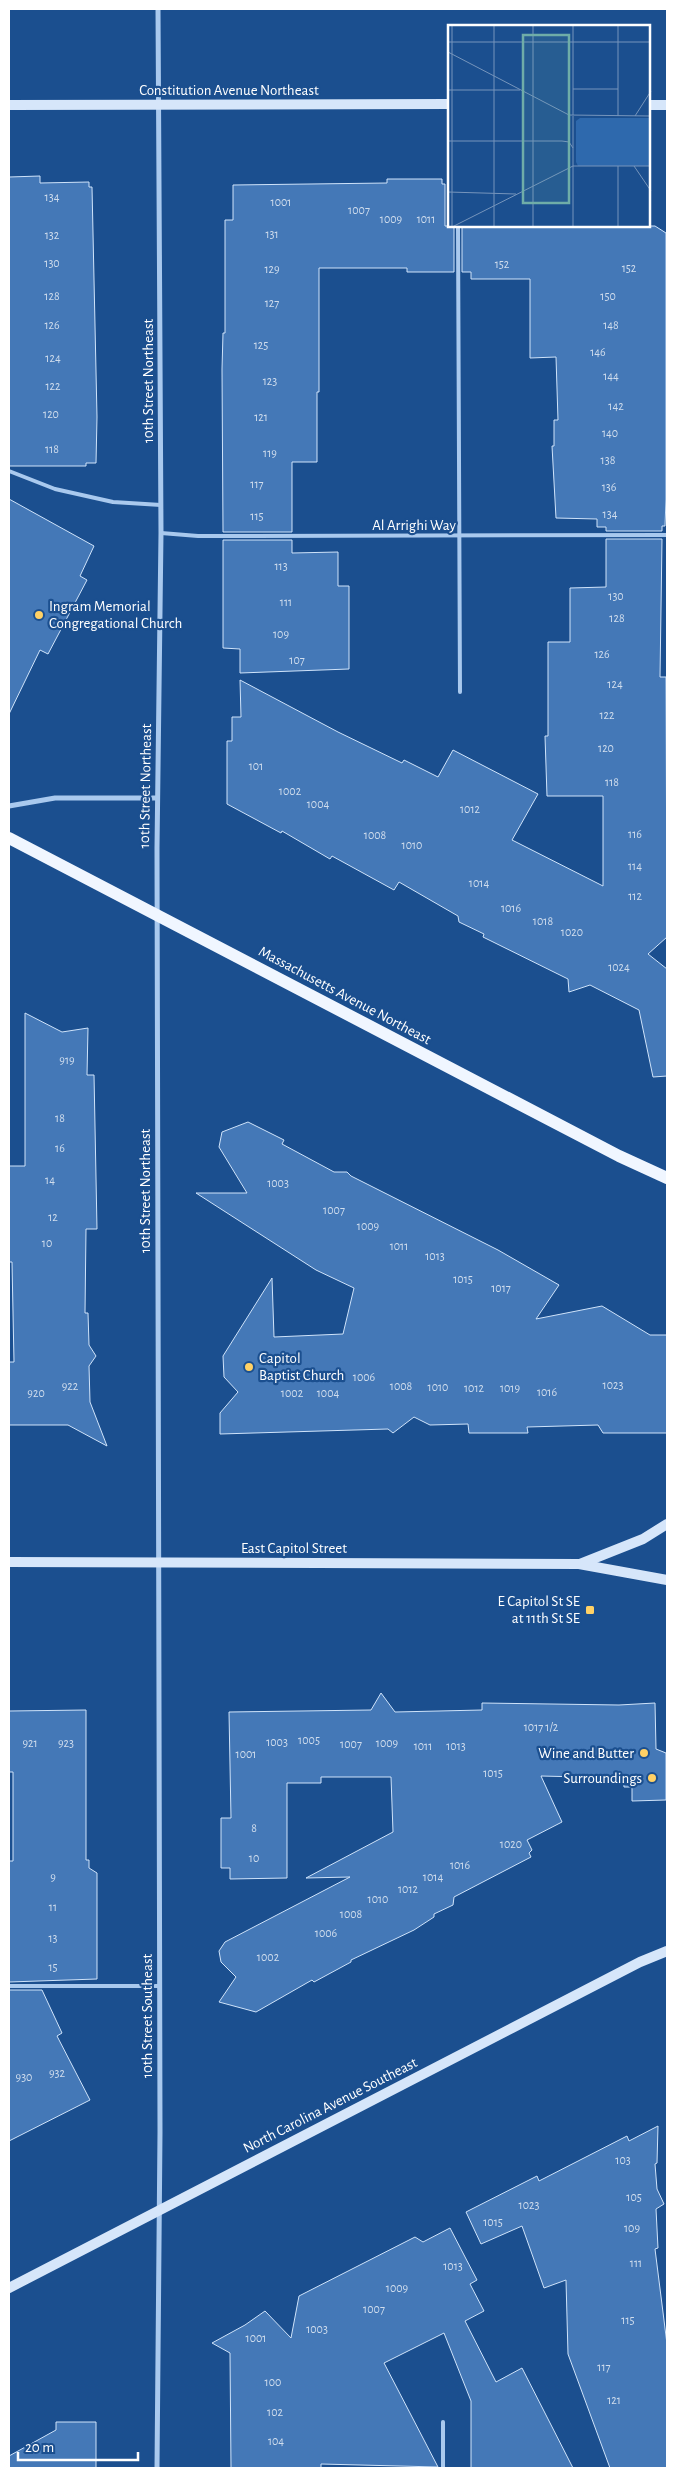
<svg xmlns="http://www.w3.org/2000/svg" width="676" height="2477" font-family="'Alegreya Sans',sans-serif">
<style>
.building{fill:#4478b7;stroke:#cfe3fa}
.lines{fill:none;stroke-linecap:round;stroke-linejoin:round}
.lane{stroke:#a9c9ee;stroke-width:4}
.street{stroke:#a9c9ee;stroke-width:5}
.secondary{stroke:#d6e6fa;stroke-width:10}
.primary{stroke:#f0f6ff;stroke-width:12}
.poi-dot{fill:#ffd166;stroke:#1b4f8f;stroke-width:2}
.labels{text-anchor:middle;stroke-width:4.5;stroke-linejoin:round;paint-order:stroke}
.number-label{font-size:12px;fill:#d0dded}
.street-label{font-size:15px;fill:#fff;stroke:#1b4f8f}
.poi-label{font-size:15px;fill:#fff;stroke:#1b4f8f;text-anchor:end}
.inset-road{fill:none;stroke:#7695bc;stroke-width:1}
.view{fill:#6fada8;fill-opacity:0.15;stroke:#6fada8;stroke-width:2.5}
.inset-edge{fill:none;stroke:#fff;stroke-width:2.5}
</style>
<rect width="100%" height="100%" fill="#1b4f8f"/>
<g class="building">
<polygon points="40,176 40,183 89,182 89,187 92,187 97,417 96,463 86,463 86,466 9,466 9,177"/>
<polygon points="387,179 442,179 442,184 445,184 445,226 454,226 454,272 407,272 407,268 319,268 319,392 317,392 317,462 292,462 292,532 223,532 222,369 223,333 225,333 225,220 233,220 233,185 387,183"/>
<polygon points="462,226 655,226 666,233 666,499 665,526 662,526 662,531 606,531 606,527 597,527 597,519 556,518 552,446 554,446 554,420 558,420 556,357 530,358 530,279 471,279 471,272 462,272"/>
<polygon points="9,499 94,546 80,576 87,580 48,654 40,650 9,714"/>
<polygon points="606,539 662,539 660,677 666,677 667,937 648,954 667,969 667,1076 653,1077 639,1010 590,985 569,992 568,979 483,937 484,934 459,922 458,916 399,882 394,890 332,856 330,859 282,831 281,833 227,804 227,741 232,741 232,717 241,717 240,680 338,732 402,763 404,760 438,777 453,750 538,794 512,840 603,886 603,796 547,796 545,736 548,736 548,642 570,642 570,588 606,587"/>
<polygon points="223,540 292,540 292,553 338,552 338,586 349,586 349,669 240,673 240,649 223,648"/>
<polygon points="25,1013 62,1032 88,1028 87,1075 94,1075 97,1229 86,1229 85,1313 88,1313 89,1345 96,1356 89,1366 90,1402 107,1446 68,1425 9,1425 9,1362 14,1362 12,1262 9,1262 9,1166 25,1166"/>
<polygon points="248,1122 284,1140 282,1144 334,1172 347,1172 351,1176 498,1250 559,1285 536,1319 602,1306 650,1335 667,1335 667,1433 603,1433 598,1425 527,1427 528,1433 469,1433 468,1424 430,1425 414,1417 393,1433 388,1429 220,1434 220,1413 238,1392 224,1377 223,1356 272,1278 274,1337 343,1334 354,1288 316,1270 196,1193 247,1193 219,1147 222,1132"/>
<polygon points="381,1693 395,1712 482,1710 482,1703 619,1705 655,1703 656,1749 666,1753 666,1800 632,1801 632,1787 624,1787 623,1778 541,1776 562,1822 527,1840 532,1850 529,1853 531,1857 454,1897 453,1905 434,1914 434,1917 414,1930 351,1960 351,1962 314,1982 312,1980 256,2012 219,2002 236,1977 221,1962 219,1951 225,1942 350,1877 306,1878 393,1832 391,1777 321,1777 321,1783 287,1783 287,1878 230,1879 230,1868 221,1868 221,1818 231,1818 229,1712 371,1710"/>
<polygon points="86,1710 86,1860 89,1860 89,1868 97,1873 97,1979 9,1982 9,1861 13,1861 13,1772 9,1772 9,1711"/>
<polygon points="9,1990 42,1990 62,2033 57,2036 90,2100 9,2141"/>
<polygon points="658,2126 657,2163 655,2164 657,2189 664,2204 656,2209 658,2248 655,2249 667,2344 667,2468 610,2468 568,2354 566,2280 544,2288 522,2226 481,2244 466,2212 537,2176 539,2181 627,2136 629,2141"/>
<polygon points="450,2228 477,2280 470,2284 484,2311 465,2321 496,2382 522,2368 573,2468 471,2468 471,2401 444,2333 384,2363 438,2467 321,2464 321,2468 231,2468 230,2353 212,2343 245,2325 265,2311 291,2338 299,2296 415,2237 423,2242"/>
<polygon points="56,2422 96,2422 96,2468 9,2468 9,2456 56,2430"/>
</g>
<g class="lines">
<g class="lane">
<polyline points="458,226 460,692"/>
<polyline points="9,471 55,489 113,502 161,505"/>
<polyline points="161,533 198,536 667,535"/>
<polyline points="9,1986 159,1986"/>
<polyline points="443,2422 443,2468"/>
</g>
<g class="street">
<polyline points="9,806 55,798 157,798"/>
<polyline points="157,2468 160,2132 157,848 161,533 158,9"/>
</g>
<g class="secondary">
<polyline points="9,105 450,104"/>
<polyline points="650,105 667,105"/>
<polyline points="9,1562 579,1564 667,1580"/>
<polyline points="580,1564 643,1539 667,1524"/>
<polyline points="9,2288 640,1962 667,1951"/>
</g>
<polyline class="primary" points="9,838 619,1156 667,1178"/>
</g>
<g class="poi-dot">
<circle cx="39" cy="615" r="5"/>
<circle cx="249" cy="1367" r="5"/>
<rect x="585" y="1605" width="10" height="10" rx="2.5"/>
<circle cx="644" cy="1753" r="5"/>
<circle cx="652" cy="1778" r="5"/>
</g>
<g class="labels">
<g class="number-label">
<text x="52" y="201">134</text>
<text x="281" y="206">1001</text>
<text x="359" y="214">1007</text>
<text x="391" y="223">1009</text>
<text x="426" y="223">1011</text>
<text x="272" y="238">131</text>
<text x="52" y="239">132</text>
<text x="52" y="267">130</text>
<text x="502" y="268">152</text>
<text x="629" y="272">152</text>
<text x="272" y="273">129</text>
<text x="52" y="300">128</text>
<text x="608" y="300">150</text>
<text x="272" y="307">127</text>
<text x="52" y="329">126</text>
<text x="611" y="329">148</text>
<text x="261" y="349">125</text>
<text x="598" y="356">146</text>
<text x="53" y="362">124</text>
<text x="611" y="380">144</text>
<text x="270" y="385">123</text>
<text x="53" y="390">122</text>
<text x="616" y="410">142</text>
<text x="51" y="418">120</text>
<text x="261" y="421">121</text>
<text x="610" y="437">140</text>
<text x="52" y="453">118</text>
<text x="270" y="457">119</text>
<text x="608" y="464">138</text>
<text x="257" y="488">117</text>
<text x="609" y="491">136</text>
<text x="610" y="518">134</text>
<text x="257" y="520">115</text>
<text x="281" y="570">113</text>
<text x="616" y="600">130</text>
<text x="286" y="606">111</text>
<text x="617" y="622">128</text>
<text x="281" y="638">109</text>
<text x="602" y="658">126</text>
<text x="297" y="664">107</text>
<text x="615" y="688">124</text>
<text x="607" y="719">122</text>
<text x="606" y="752">120</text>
<text x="256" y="770">101</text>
<text x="612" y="786">118</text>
<text x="290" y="795">1002</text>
<text x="318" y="808">1004</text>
<text x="470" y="813">1012</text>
<text x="635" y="838">116</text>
<text x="375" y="839">1008</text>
<text x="412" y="849">1010</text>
<text x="635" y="870">114</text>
<text x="479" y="887">1014</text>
<text x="635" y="900">112</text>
<text x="511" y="912">1016</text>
<text x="543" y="925">1018</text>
<text x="572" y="936">1020</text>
<text x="619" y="971">1024</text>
<text x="67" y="1064">919</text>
<text x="60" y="1122">18</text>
<text x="60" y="1152">16</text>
<text x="50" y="1184">14</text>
<text x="278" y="1187">1003</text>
<text x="334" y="1214">1007</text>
<text x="53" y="1221">12</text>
<text x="368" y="1230">1009</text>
<text x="47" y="1247">10</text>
<text x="399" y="1250">1011</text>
<text x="435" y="1260">1013</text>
<text x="463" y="1283">1015</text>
<text x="501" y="1292">1017</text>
<text x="364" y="1381">1006</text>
<text x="613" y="1389">1023</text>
<text x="70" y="1390">922</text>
<text x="401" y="1390">1008</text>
<text x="438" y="1391">1010</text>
<text x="474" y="1392">1012</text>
<text x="510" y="1392">1019</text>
<text x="547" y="1396">1016</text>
<text x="36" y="1397">920</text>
<text x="292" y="1397">1002</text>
<text x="328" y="1397">1004</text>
<text x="541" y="1731">1017 1/2</text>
<text x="309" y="1744">1005</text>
<text x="277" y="1746">1003</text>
<text x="30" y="1747">921</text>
<text x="66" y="1747">923</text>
<text x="387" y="1747">1009</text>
<text x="351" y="1748">1007</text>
<text x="423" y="1750">1011</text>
<text x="456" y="1750">1013</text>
<text x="246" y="1758">1001</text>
<text x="493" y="1777">1015</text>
<text x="254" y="1832">8</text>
<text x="511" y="1848">1020</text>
<text x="254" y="1862">10</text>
<text x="460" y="1869">1016</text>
<text x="53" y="1881">9</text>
<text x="433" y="1881">1014</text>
<text x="408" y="1893">1012</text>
<text x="378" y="1903">1010</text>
<text x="53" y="1911">11</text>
<text x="351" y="1918">1008</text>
<text x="326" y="1937">1006</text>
<text x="53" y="1942">13</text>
<text x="268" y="1961">1002</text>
<text x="53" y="1971">15</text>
<text x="57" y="2077">932</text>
<text x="24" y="2081">930</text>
<text x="623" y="2164">103</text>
<text x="634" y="2201">105</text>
<text x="529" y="2209">1023</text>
<text x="493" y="2226">1015</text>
<text x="632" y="2232">109</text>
<text x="636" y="2267">111</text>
<text x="453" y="2270">1013</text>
<text x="397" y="2292">1009</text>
<text x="374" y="2313">1007</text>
<text x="628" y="2324">115</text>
<text x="317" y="2333">1003</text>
<text x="256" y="2342">1001</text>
<text x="604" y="2371">117</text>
<text x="273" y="2386">100</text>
<text x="614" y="2404">121</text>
<text x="275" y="2416">102</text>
<text x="276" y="2445">104</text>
</g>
<g class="street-label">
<text x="229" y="95">Constitution Avenue Northeast</text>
<text transform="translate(148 381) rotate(-90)" y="5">10th Street Northeast</text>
<text x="414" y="530">Al Arrighi Way</text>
<text transform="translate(145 786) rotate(-89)" y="5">10th Street Northeast</text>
<text transform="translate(345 995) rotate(28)" y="5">Massachusetts Avenue Northeast</text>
<text transform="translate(145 1191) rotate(-90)" y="5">10th Street Northeast</text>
<text x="294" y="1553">East Capitol Street</text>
<text transform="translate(147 2016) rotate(-90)" y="5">10th Street Southeast</text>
<text transform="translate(330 2105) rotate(-27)" y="5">North Carolina Avenue Southeast</text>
</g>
<g class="poi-label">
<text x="49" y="611" text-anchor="start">Ingram Memorial<tspan x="49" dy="17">Congregational Church</tspan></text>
<text x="259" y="1363" text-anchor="start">Capitol<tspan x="259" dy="17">Baptist Church</tspan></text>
<text x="580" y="1606">E Capitol St SE<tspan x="580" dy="17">at 11th St SE</tspan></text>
<text x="634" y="1758">Wine and Butter</text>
<text x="642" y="1783">Surroundings</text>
</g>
</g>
<g transform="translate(448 25)">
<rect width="202" height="202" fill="#1b4f8f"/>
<path d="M 132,93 L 202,93 L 202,141 L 130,141 L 128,137 L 128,96 Z" fill="#2e69ad"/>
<path class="inset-road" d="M 125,0 L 125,90M 0,17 L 203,17M 0,27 L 121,90 L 203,91M 125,64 L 170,64M 0,65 L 72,65M 170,91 L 170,0M 187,91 L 203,66M 0,116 L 114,116 L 121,117 L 125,123M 125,141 L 203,141M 186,141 L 203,166M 0,167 L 68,169M 4,202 L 125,141M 4,202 L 4,0M 46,202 L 46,0M 85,202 L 85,0M 125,202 L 125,91M 170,202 L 170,141"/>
<path class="view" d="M 75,10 L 121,10 L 121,178 L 75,178 Z"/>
<rect width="202" height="202" class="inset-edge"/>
</g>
<rect width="676" height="2477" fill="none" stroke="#ffffff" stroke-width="20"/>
<path d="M18 2452v8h120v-8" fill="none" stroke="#ffffff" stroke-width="2.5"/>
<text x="25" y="2452" font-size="15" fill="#ffffff" stroke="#1b4f8f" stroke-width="4" paint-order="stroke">20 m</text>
</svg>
